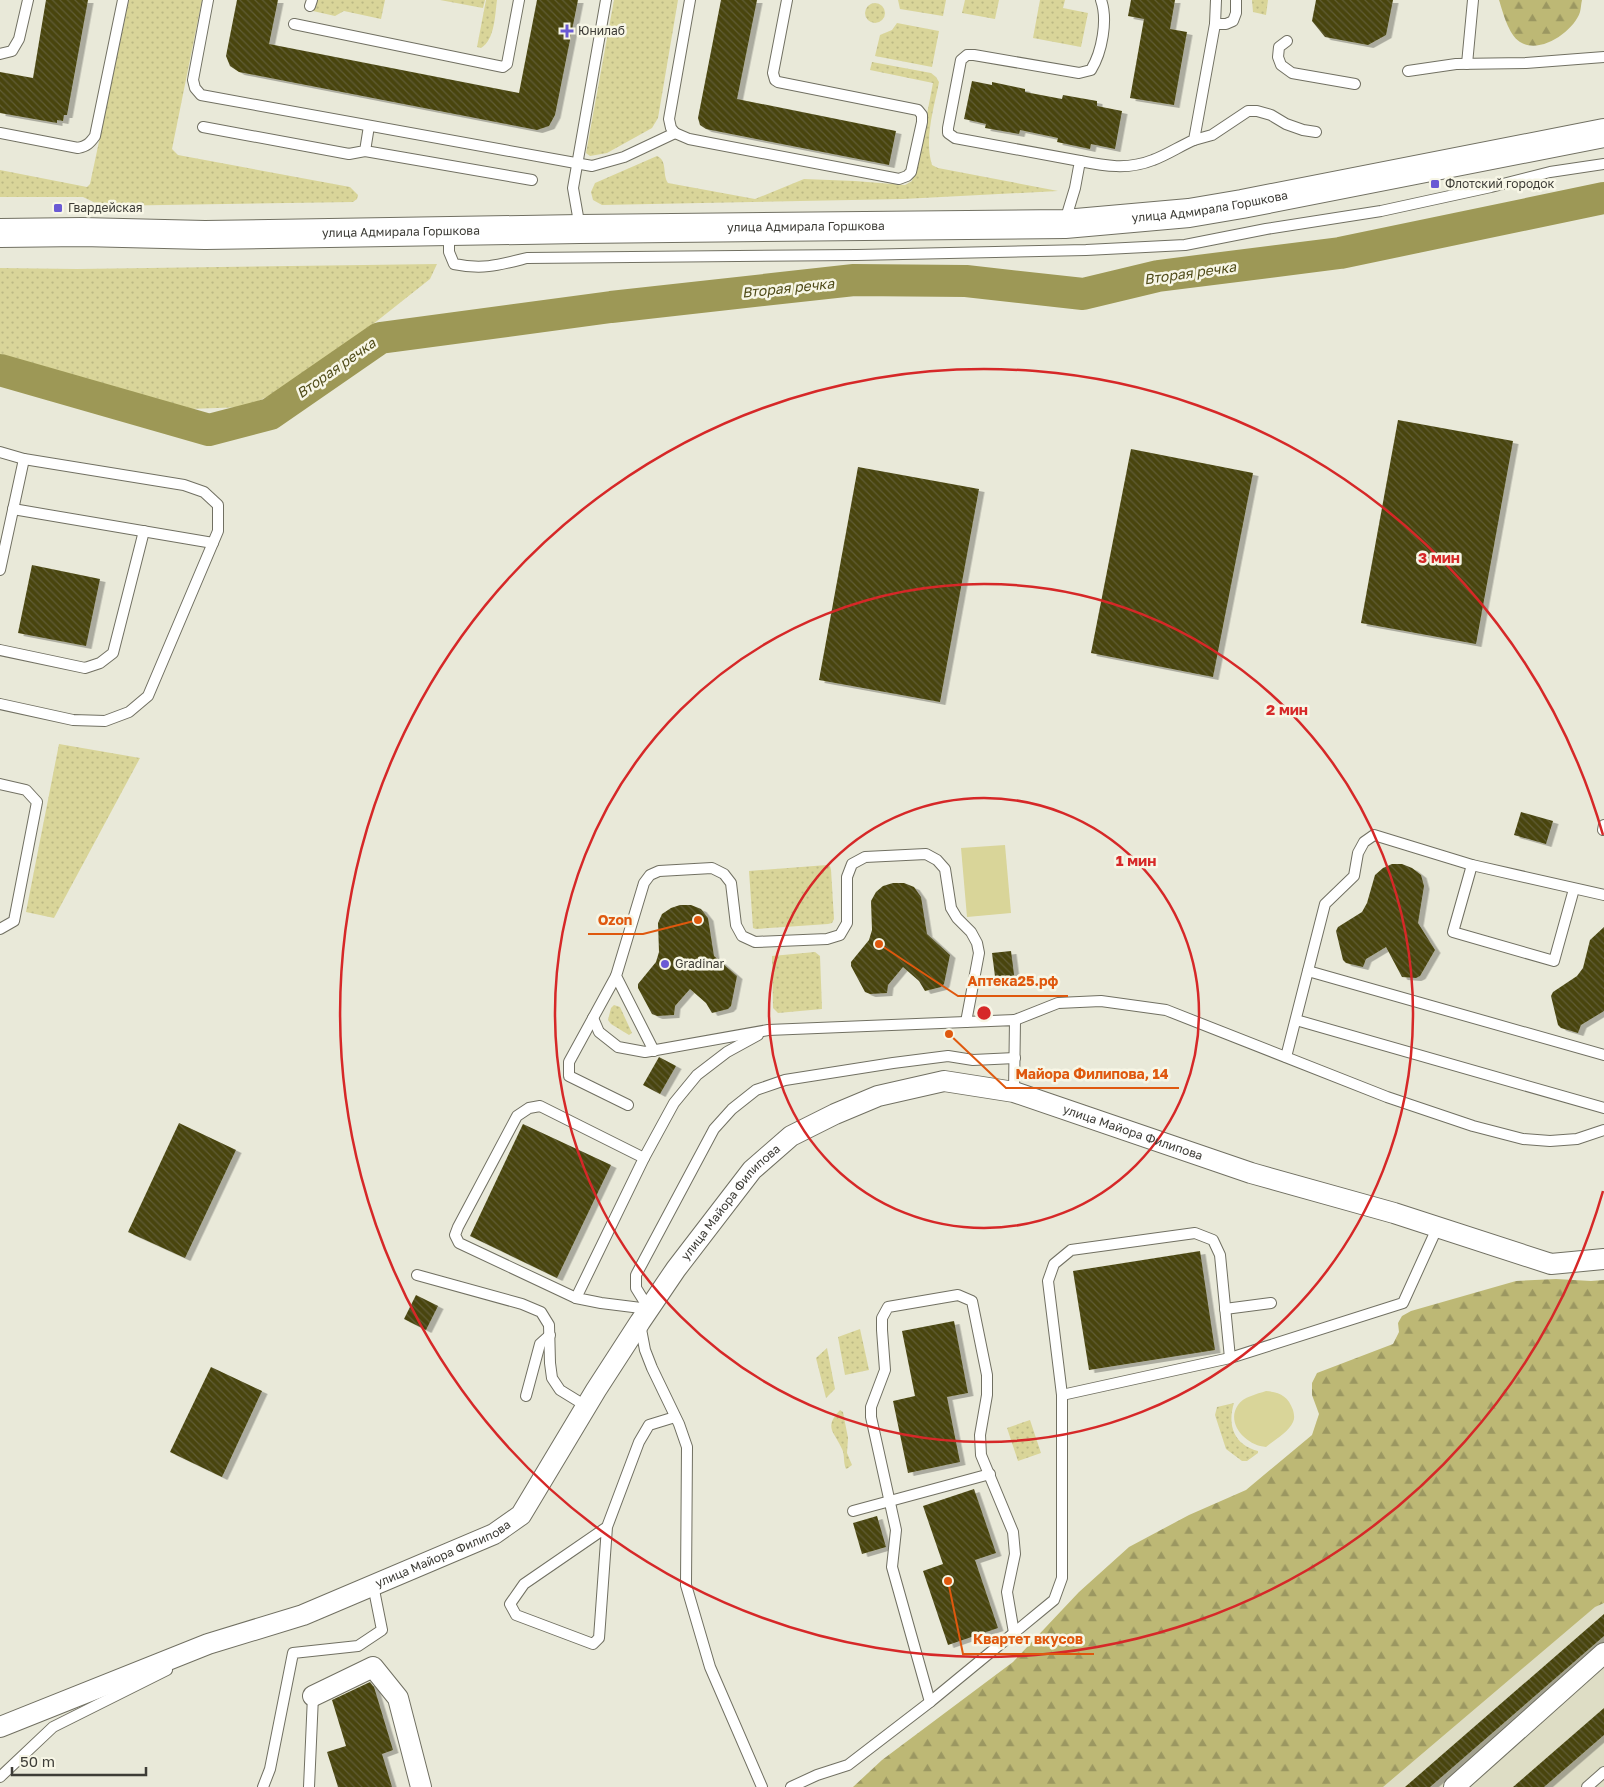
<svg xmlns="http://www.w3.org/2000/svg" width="1604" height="1787" font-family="'Golos Text',sans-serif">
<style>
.built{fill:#deddc5}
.grass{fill:url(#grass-dots)}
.forest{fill:url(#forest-firs)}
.garden{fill:#d9d599}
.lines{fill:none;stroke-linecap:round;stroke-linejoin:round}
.river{stroke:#9d9856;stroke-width:32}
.building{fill:url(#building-back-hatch);filter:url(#shadow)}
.service-casing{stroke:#717062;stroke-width:12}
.minor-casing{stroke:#717062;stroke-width:22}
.primary-casing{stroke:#717062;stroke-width:30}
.service{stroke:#fff;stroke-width:10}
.minor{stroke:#fff;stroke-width:20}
.primary{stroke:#fff;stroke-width:28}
.ring{fill:none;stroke:#d62828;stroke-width:2.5}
.poi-dot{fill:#6a5ad4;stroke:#f7f6e6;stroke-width:2}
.labels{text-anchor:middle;stroke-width:5;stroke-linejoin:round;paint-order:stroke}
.poi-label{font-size:12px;fill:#3d3c36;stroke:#f7f6e6;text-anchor:start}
.street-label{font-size:12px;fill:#3d3c36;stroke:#f7f6e6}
.water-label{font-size:14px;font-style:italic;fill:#504c19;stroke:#f7f6e6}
.centre{fill:#d62828;stroke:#f7f6e6;stroke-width:2.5}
.ring-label{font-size:15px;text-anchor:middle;font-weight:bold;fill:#d62828;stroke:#f7f6e6;stroke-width:5;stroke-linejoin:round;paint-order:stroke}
.leader{fill:none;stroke:#df580e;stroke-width:2}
.callout-dot{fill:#df580e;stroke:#f7f6e6;stroke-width:2}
.callout-label{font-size:14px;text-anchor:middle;font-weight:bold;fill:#df580e;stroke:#f7f6e6;stroke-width:5;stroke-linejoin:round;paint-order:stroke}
</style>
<defs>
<pattern id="grass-dots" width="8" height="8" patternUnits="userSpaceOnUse" patternTransform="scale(1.25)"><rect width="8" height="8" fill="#d9d599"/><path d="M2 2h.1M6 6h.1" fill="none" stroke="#bbb884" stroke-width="1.8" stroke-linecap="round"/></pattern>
<pattern id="forest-firs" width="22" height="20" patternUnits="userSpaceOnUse" patternTransform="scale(1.25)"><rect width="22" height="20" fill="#bdb875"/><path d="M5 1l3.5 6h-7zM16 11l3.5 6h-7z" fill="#9b9761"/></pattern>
<pattern id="building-back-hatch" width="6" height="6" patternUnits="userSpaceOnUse" patternTransform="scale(1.25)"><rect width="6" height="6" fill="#484410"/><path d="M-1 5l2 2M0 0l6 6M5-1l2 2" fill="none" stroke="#615e34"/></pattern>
<filter id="shadow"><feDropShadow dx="5.5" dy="3" stdDeviation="0" flood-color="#0004"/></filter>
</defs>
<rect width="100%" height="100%" fill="#e9e9d9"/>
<polygon class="built" points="1604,1595 1604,1787 1380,1787"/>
<g class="grass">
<polygon points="129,0 202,0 172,149 178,155 350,187 358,195 357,199 353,202 102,206 83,197 0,197 0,170 87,187 90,184"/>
<polygon points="315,0 385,0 381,19 344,11 335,16 313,11"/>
<polygon points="440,0 485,0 483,8"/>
<path d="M 486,0 L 497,0 C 495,14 495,40 481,48 L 477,47 Z"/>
<polygon points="614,0 678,0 658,118 652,128 607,153 590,156 586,153"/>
<polygon points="898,0 946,0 943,16 900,9"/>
<polygon points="965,0 999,0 995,19 962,13"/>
<polygon points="1040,0 1065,0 1063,8 1088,13 1081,47 1033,38"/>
<polygon points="1252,0 1268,0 1266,15 1253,12"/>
<circle cx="875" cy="13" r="10"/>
<polygon points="897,23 939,31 932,67 875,56 880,35 892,30"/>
<path d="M 872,62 L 931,73 L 936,77 L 939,82 C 934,108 924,139 932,165 L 938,168 L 1058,191 L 903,199 L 602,205 L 593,200 L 591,192 L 595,183 L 657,156 C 668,161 662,174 668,183 L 755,199 L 804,179 L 855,181 L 905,185 L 912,181 L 924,118 L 927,114 L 933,83 L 870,70 Z"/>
<polygon points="437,264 430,279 329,359 281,390 246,407 188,409 148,402 0,354 0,268 77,269"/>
<polygon points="59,744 140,758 54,918 26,912"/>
<polygon points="827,865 830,866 831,870 834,919 832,923 828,924 756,929 753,928 749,871"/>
<polygon points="815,952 820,956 822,1009 778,1013 773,1008 772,956"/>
<polygon points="614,1005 620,1007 632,1033 629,1035 611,1024 608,1020 611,1008"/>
<polygon points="860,1329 869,1370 845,1375 838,1337"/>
<polygon points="827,1348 835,1389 826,1398 816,1358"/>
<path d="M 1234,1403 C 1227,1425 1234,1445 1258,1451 L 1258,1453 L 1247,1461 L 1242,1461 L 1226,1449 L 1215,1415 L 1217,1407 Z"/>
<path d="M 840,1410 L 843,1412 L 848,1438 L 847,1453 L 852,1465 L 848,1468 L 846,1469 C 843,1462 845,1455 842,1449 C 835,1432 823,1428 840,1410 Z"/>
<polygon points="1030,1420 1041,1453 1018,1461 1007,1428"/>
</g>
<g class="forest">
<path d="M 1499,0 L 1582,0 C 1581,4 1581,8 1580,12 C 1574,31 1540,55 1520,42 C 1508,34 1503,12 1499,0 Z"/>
<polygon points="1556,1279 1591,1281 1604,1280 1604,1603 1595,1607 1383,1787 853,1787 882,1760 1013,1662 1079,1592 1129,1547 1189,1515 1246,1490 1312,1435 1319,1414 1312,1395 1312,1383 1317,1373 1393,1344 1399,1332 1398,1323 1402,1316 1411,1311 1516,1281"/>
</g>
<g class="garden">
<polygon points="1005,845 1011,913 967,917 961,848"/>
<path d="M 1266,1391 C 1280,1392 1288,1396 1293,1410 C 1294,1414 1295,1418 1293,1422 C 1289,1432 1274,1440 1266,1447 C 1247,1446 1225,1424 1238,1405 C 1243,1397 1257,1394 1266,1391 Z"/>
</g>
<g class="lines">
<polyline class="river" points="0,370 209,430 270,414 380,338 611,307 854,280 966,281 1083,294 1158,276 1340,253 1604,198"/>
</g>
<g class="building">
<polygon points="46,0 88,0 67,115 64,115 63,121 57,120 57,123 0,113 0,72 33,78"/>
<polygon points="237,0 278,0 269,44 519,93 537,0 578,0 555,115 549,126 537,130 239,72 230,66 226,56"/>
<polygon points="721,0 757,0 737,99 896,131 889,165 706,129 700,125 698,118"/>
<polygon points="1131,0 1175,0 1170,29 1187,32 1174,105 1130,98 1144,19 1128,16"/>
<polygon points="1316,0 1393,0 1386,35 1368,45 1325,37 1312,21"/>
<polygon points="972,81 992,85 992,82 1025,89 1025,92 1062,99 1063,95 1097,101 1097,106 1122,111 1115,149 1091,144 1090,149 1057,142 1058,138 1020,130 1019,134 985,128 986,124 964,119"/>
<polygon points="1398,420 1513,441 1476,644 1361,623"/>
<polygon points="1131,449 1253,473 1213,677 1091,653"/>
<polygon points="858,467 979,489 940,702 819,680"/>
<polygon points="32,565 100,579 86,646 18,633"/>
<polygon points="1521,812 1553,821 1546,844 1514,835"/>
<polygon points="1392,864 1402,864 1412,868 1421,875 1424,886 1418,923 1435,950 1420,976 1416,978 1402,977 1386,947 1366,959 1363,967 1346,963 1343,960 1336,931 1338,927 1362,912 1367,903 1375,875 1383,868"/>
<polygon points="893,883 904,883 914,887 921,897 927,934 950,955 944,984 941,987 925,991 919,981 903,967 888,985 887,993 870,994 865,992 851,966 851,962 869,940 872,930 871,901 876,892 883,886"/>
<polygon points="680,905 691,905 701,909 708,918 714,956 737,976 731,1006 728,1009 712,1013 706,1003 690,989 675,1006 674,1015 657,1016 652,1014 638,988 638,984 656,962 659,952 658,923 662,914 671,908"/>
<polygon points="1604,927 1604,1011 1581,1025 1578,1033 1561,1028 1558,1025 1551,996 1553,992 1577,976 1583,968 1590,940"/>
<polygon points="1011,951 1015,982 996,984 992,953"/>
<polygon points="659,1057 676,1066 660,1094 643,1085"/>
<polygon points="179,1123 236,1150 185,1258 128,1232"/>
<polygon points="523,1124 611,1165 557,1278 470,1236"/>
<polygon points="1200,1251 1215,1350 1089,1370 1073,1271"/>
<polygon points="416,1295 438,1306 426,1330 404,1319"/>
<polygon points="954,1321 968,1393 947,1397 960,1462 908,1473 893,1401 915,1396 902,1331"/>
<polygon points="211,1367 262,1391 222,1477 170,1452"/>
<polygon points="974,1489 996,1553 975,1560 998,1628 948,1645 923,1571 943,1564 923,1506"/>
<polygon points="877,1516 886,1547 862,1554 853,1523"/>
<polygon points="1604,1614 1604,1636 1430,1787 1405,1787"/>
<polygon points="370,1682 374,1687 393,1750 382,1754 392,1787 338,1787 327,1752 346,1746 332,1700"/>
<polygon points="1604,1708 1604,1735 1544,1787 1513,1787"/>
</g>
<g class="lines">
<defs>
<g id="service">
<polyline points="208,0 193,80 195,88 201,95 592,166 624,157 675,133 671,128 669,119 690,0"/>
<polyline points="310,6 312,0"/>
<polyline points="294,24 503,67 507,64 519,0"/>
<polyline points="1215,24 1226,24 1233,21 1236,13 1236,0"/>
<polyline points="1287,41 1279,47 1278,57 1281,65 1292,73 1355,84"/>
<polyline points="0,54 12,51 19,39 28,0"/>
<polyline points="1467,64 1473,0"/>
<polyline points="1408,71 1456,64 1526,63 1604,57"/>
<polyline points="203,127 349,154 365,151 369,126"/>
<path d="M 0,133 L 78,148 C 87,146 90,143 95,136 L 123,0"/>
<polyline points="675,133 689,139 899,179 907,176 911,172 922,122 922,115 918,110 778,82 775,80 773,73 787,0"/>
<polyline points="1194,140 1212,135 1248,111 1257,111 1271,115 1286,124 1303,130 1316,132"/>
<polyline points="365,151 532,180"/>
<path d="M 1080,161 C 1105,166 1128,170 1153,160 C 1167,155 1180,146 1194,140 L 1215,24 L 1216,0"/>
<path d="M 1065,221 L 1075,188 L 1080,161 L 955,138 L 948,133 L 948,128 L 961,60 L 967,55 L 974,55 L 1079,73 L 1091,70 C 1102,52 1108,20 1101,0"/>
<polyline points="580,228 573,188 606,0"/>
<path d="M 449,233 L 449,252 L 454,264 C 483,270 499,265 527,258 L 857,255 L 1086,250 L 1185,245 L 1266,229 L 1381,211 L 1491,187 L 1550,172 L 1604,164"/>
<polyline points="0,452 24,459 0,570"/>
<polyline points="13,509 213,543"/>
<polyline points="0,650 85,668 100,663 113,653 144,531"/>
<polyline points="0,704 73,720 105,721 129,712 148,696 218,531 218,505 204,492 184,485 24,459"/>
<polyline points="0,784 26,790 37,802 14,921 0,929"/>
<polyline points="1604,825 1603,830 1604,830"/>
<polyline points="1472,865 1453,932 1554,961 1574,889"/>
<polyline points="1308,971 1604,1055"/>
<polyline points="616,976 569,1062 569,1076 628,1105"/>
<polyline points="593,1018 599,1032 618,1047 645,1052 768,1030 1015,1020 1014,1092"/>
<polyline points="1015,1020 1058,1003 1101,1001 1166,1010 1387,1097 1473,1126 1523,1139 1550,1141 1577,1139 1604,1130"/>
<polyline points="1296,1020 1604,1108"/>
<polyline points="654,1051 616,976 644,883 650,875 659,871 712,868 724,874 731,883 736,925 742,936 755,942 827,939 840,935 847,923 847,877 852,864 865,857 926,854 937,860 945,869 951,908 957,918 971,932 977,943 979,953 966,1022"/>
<polyline points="1286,1057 1325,904 1354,876 1358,853 1364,842 1374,835 1472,865 1604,895"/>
<polyline points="417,1275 522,1304 541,1312 549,1325 550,1363 552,1378 560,1390 586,1406"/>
<polyline points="576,1298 459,1243 455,1235 458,1227 517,1116 529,1108 540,1106 644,1158"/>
<polyline points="649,1309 636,1288 636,1275 714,1129 732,1109 756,1090 785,1080 893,1063 948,1056 973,1060 1015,1058"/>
<polyline points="649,1309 601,1303 576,1298 644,1158 674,1103 697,1075 727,1052 758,1035"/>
<polyline points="1225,1309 1271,1303"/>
<polyline points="640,1324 645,1350 652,1368 679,1424 687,1447 686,1585 710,1667 762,1787"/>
<polyline points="1062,1395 1048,1281 1054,1264 1071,1250 1195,1233 1213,1240 1220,1255 1230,1358"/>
<polyline points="526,1396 540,1344 550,1335"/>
<polyline points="853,1511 990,1474"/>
<polyline points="607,1527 524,1584 510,1604 516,1615 593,1644 599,1638 607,1527 639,1442 649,1425 675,1417"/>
<polyline points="930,1702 892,1567 896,1530 871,1417 871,1407 885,1370 882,1330 882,1318 888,1307 958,1295 972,1301 987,1375 987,1395 980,1435 981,1455 1013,1532 1015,1554 1007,1592 1014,1633"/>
<polyline points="0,1777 53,1727 167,1670"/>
<polyline points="263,1787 270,1769 293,1653 358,1646 382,1630 373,1585"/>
<polyline points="309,1787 313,1696"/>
<polyline points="791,1787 817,1775 848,1765 930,1702 1054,1600 1062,1578 1062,1395 1230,1358 1403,1303 1438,1226"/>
<polyline points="1587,1787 1604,1772"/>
</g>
<g id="minor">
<polyline points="313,1696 373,1667 398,1698 421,1787"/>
<path id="s1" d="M 0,1727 L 208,1644 L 303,1615 L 494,1534 L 521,1515 L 596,1390 L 640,1322 L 676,1269 L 752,1170 L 791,1136 L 835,1114 L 878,1096 L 944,1081 L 1014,1092 L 1251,1173 L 1394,1213 L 1551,1264 L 1604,1259"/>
<polyline points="1454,1787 1604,1653"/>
</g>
<g id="primary">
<path id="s2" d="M 0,233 L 82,232 L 205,235 L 580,229 L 1065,224 L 1189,213 L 1242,204 L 1604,133"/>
</g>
</defs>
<use href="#service" class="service-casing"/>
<use href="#minor" class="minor-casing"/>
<use href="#primary" class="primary-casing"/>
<use href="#service" class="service"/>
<use href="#minor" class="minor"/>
<use href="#primary" class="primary"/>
</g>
<g class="ring">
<circle cx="984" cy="1013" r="215"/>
<circle cx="984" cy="1013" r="429"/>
<path d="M1603 1191A644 644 0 1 1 1603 835"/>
</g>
<g class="poi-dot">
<path d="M564.5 23.5h5v5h5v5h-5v5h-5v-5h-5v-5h5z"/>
<rect x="1430" y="179" width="10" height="10" rx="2.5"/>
<rect x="53" y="203" width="10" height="10" rx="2.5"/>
<circle cx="665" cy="964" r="5"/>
</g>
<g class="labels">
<g class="poi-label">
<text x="578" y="35">Юнилаб</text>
<text x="1445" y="188">Флотский городок</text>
<text x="68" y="212">Гвардейская</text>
<text x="675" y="968">Gradinar</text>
</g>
<g class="street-label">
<text dy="4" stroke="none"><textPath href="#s2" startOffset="1211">улица Адмирала Горшкова</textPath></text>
<text dy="4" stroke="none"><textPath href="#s2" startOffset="806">улица Адмирала Горшкова</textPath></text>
<text dy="4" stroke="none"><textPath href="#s2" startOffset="401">улица Адмирала Горшкова</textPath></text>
<text dy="4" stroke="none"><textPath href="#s1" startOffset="1391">улица Майора Филипова</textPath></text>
<text dy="4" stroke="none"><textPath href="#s1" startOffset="941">улица Майора Филипова</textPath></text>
<text dy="4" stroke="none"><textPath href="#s1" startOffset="476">улица Майора Филипова</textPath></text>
</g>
<g class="water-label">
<text transform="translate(1190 273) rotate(-8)" y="5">Вторая речка</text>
<text transform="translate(788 288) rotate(-6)" y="5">Вторая речка</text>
<text transform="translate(336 368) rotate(-35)" y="5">Вторая речка</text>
</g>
</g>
<circle cx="984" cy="1013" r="8" class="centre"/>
<g class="ring-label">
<text x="1439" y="563">3 мин</text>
<text x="1287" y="715">2 мин</text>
<text x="1136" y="866">1 мин</text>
</g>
<path class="leader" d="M698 920L643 934H588M879 944L958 996H1068M949 1034L1006 1088H1179M948 1581L963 1654H1094"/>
<g class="callout-dot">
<circle cx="698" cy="920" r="5"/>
<circle cx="879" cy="944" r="5"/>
<circle cx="949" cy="1034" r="5"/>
<circle cx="948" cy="1581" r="5"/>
</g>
<g class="callout-label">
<text x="615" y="925">Ozon</text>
<text x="1013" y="986">Аптека25.рф</text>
<text x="1092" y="1079">Майора Филипова, 14</text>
<text x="1028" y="1644">Квартет вкусов</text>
</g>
<path d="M12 1767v8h134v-8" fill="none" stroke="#3d3c36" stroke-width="2.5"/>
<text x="20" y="1767" font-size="15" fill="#3d3c36" stroke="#f7f6e6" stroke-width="4" paint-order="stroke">50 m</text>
</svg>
